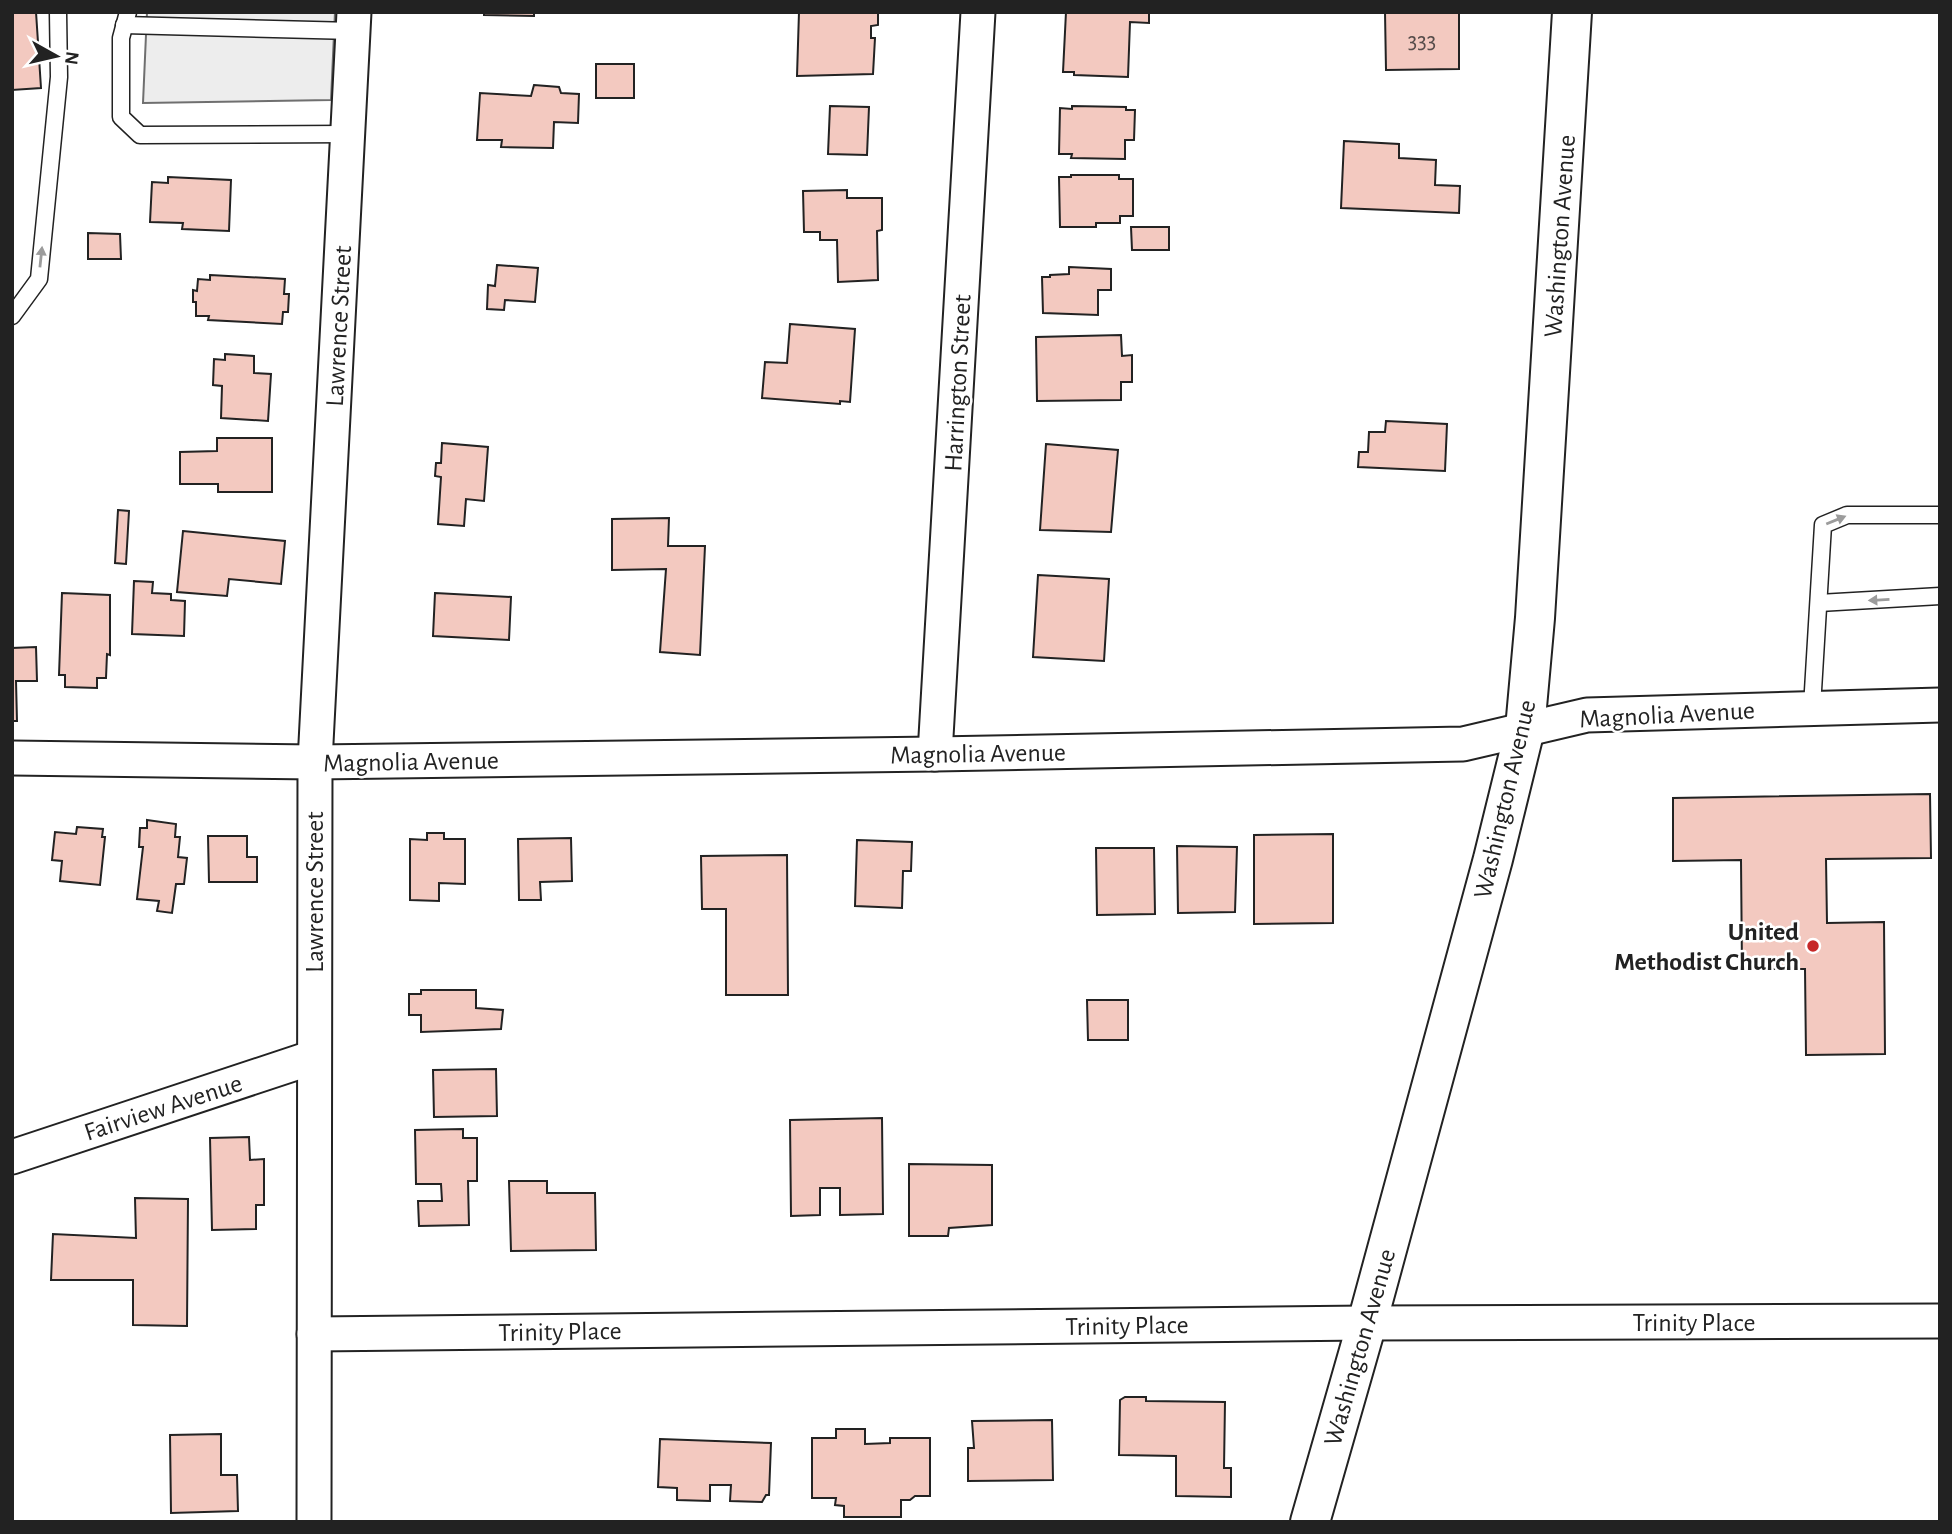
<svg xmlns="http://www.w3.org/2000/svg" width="1952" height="1534" font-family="'Alegreya Sans',sans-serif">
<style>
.parking{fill:#ededed;stroke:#6f6f6f;stroke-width:2}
.building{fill:#f3c9c0;stroke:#222;stroke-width:2}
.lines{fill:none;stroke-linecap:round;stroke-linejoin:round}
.lane-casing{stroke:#222;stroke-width:19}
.street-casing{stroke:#222;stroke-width:37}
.secondary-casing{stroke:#222;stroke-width:42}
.lane{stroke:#fff;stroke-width:16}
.street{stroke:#fff;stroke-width:33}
.secondary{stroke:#fff;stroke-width:38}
.oneway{fill:#9c9c9c}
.poi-dot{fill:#c62828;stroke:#fff;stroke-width:2.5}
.labels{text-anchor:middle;stroke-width:5;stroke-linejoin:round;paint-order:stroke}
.number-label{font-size:23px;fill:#564c4a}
.street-label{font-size:26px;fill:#222;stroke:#fff}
.poi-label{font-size:26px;font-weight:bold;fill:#222;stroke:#fff;text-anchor:end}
</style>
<rect width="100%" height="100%" fill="#fff"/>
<polygon class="parking" points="147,12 335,12 331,100 143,103"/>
<g class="building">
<polygon points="12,12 36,12 41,88 12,90"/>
<polygon points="484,12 534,12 534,16 484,15"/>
<polygon points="799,12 878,12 878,25 871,26 871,38 875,38 873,74 797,76"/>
<polygon points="1066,12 1149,12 1149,23 1130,22 1128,77 1074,75 1074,72 1063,72"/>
<polygon points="1385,12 1459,12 1459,69 1386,70"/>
<rect x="596" y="64" width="38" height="34"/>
<polygon points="534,85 559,87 561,93 579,94 578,123 554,122 553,148 501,147 502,140 477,140 480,93 531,96"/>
<polygon points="830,106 869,107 867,155 828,154"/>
<polygon points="1072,106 1126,107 1126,110 1135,110 1134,140 1125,140 1125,159 1071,158 1072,154 1059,154 1060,108 1072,109"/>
<polygon points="1344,141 1399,144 1399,158 1436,160 1435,185 1460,186 1459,213 1341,208"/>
<polygon points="1071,175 1119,175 1119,179 1133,179 1133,216 1120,216 1120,223 1096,223 1096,227 1060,227 1059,177 1071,177"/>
<polygon points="168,177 231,180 229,231 182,229 183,223 150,222 152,182 168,183"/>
<polygon points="847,190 847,198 882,198 882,230 877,231 878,280 838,282 837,240 820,240 820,232 804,232 803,191"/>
<polygon points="1131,227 1169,227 1169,250 1132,250"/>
<polygon points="88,233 120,234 121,259 88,259"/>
<polygon points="497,265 538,268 535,302 505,300 504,310 487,309 488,285 495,286"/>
<polygon points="1069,267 1111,269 1111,290 1098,290 1098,315 1043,313 1042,277 1050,277 1050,275 1069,274"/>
<polygon points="210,275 285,279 284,294 289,294 288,312 283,312 282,324 208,320 209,316 196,316 196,302 193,302 193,290 197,291 198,279 210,280"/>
<polygon points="790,324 855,329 850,402 840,401 840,404 762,398 765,362 787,363"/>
<polygon points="1121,335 1122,356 1132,355 1132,382 1121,382 1121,400 1037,401 1036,337"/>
<polygon points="225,354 254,356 254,373 271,374 268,421 221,418 222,386 213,385 214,359 225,360"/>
<polygon points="1386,421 1447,424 1445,471 1358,467 1359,452 1368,452 1369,432 1385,432"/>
<polygon points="217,438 272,438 272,492 218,492 218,484 180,484 180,452 217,451"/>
<polygon points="442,443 488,447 484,501 466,499 464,526 438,524 441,477 435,476 436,463 441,463"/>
<polygon points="1046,444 1118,450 1111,532 1040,530"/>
<polygon points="118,510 129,511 126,564 115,563"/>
<polygon points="669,518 668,546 705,546 700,655 660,652 666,569 612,570 612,519"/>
<polygon points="183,531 285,541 281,584 229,579 227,596 177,592"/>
<polygon points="1038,575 1109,579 1104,661 1033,657"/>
<polygon points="134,581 153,582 152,593 171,594 171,600 185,601 184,636 132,634"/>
<polygon points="62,593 110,595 110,655 107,654 106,678 97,678 97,688 65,687 65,675 59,675"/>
<polygon points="435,593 511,597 509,640 433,636"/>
<polygon points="36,647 37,681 16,681 17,721 12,721 12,648"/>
<polygon points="1930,794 1931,858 1826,859 1827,923 1884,922 1885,1054 1806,1055 1805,969 1742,969 1741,860 1673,861 1673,798"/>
<polygon points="147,820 176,824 175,837 180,837 178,857 187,858 184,884 176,884 172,913 157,911 159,901 137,899 143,847 139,847 140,828 147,828"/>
<polygon points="77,827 103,829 102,837 105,837 100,885 60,881 62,861 52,860 55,832 76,834"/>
<polygon points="427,833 444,833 444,839 465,839 465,884 439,883 439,901 410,900 410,839 427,840"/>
<polygon points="1333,834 1333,923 1254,924 1254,835"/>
<polygon points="208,836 247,836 247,857 257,857 257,882 209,882"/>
<polygon points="571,838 572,881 540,882 541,900 519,900 518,839"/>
<polygon points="857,840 912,842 911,871 903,871 902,908 855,906"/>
<polygon points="1177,846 1237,847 1235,912 1178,913"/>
<polygon points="1096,848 1154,848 1155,914 1097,915"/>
<polygon points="787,855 788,995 726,995 726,909 702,909 701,856"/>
<polygon points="421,990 476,990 476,1008 503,1010 501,1029 421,1032 421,1015 409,1015 409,994 421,994"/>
<polygon points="1087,1000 1128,1000 1128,1040 1088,1040"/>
<polygon points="496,1069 497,1116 434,1117 433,1070"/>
<polygon points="882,1118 883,1214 840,1215 840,1188 820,1188 820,1215 791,1216 790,1120"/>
<polygon points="463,1129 463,1138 477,1138 477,1181 468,1181 469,1225 419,1226 418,1201 442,1201 441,1184 416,1184 415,1130"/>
<polygon points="249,1137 250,1160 264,1159 264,1205 256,1205 256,1229 212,1230 210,1138"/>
<polygon points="909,1164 992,1165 992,1225 949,1228 948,1236 909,1236"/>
<polygon points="509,1181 547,1181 547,1193 595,1193 596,1250 511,1251"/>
<polygon points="135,1198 188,1199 187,1326 133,1325 133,1280 51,1280 53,1234 136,1238"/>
<polygon points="1125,1397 1146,1397 1146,1401 1225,1402 1224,1468 1231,1468 1231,1497 1176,1496 1176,1456 1119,1455 1120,1400"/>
<polygon points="1052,1420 1053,1480 968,1481 968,1448 974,1448 972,1421"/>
<polygon points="836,1429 865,1429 865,1444 890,1443 890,1438 930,1438 930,1496 915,1496 910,1500 901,1500 901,1517 844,1517 844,1506 835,1505 836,1498 812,1498 812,1438 836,1438"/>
<polygon points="221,1434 221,1475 237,1475 238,1511 171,1513 170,1435"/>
<polygon points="660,1439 771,1443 769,1495 766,1495 762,1502 730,1501 731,1485 710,1485 710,1501 677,1500 677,1488 658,1487"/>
</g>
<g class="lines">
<defs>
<g id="lane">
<polyline points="128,12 121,38 121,117 140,135 348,134"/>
<polyline points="124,25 353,31"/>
<polyline points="12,316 39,279 59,77 58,12"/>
<polyline points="1819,603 1940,596"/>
<polyline points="1812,707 1823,525 1847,515 1940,515"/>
</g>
<g id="street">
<polyline points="935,754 978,12"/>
<polyline points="12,758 315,762 935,754 1463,744 1587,715 1940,705"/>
<polyline points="12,1157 314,1057"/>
<polyline points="314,1334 1367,1323 1940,1321"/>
<polyline points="314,1522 315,762 354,12"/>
</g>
<polyline id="secondary" points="1310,1522 1367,1323 1493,859 1525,729 1535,618 1572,12"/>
</defs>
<use href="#lane" class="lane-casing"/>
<use href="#street" class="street-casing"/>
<use href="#secondary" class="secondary-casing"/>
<use href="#lane" class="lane"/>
<use href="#street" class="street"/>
<use href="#secondary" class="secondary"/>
</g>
<defs><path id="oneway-solid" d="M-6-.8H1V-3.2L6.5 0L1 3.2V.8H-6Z" transform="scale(1.75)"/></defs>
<g class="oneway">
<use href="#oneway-solid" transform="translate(41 257) rotate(-84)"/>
<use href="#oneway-solid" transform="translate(1836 520) rotate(-22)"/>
<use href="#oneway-solid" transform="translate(1879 600) rotate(177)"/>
</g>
<circle class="poi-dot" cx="1813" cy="946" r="7"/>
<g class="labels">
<g class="number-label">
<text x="1422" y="48">333</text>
</g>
<g class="street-label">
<text transform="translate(1559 236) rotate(-86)" y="9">Washington Avenue</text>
<text transform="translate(338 326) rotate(-87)" y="9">Lawrence Street</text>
<text transform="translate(957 383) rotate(-87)" y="9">Harrington Street</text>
<text transform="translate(1667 714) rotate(-3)" y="9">Magnolia Avenue</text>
<text transform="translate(978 753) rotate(-1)" y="9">Magnolia Avenue</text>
<text transform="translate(411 761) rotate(-1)" y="9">Magnolia Avenue</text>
<text transform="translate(1504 799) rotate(-77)" y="9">Washington Avenue</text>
<text transform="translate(314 892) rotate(-90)" y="9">Lawrence Street</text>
<text transform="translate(163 1107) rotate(-18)" y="9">Fairview Avenue</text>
<text x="1694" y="1331">Trinity Place</text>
<text transform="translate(1127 1325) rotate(-1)" y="9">Trinity Place</text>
<text transform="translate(560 1331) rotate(-1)" y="9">Trinity Place</text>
<text transform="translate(1359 1347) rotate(-74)" y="9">Washington Avenue</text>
</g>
<g class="poi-label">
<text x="1799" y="940">United<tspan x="1799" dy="30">Methodist Church</tspan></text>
</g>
</g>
<rect width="1952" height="1534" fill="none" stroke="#222222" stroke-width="28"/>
<g transform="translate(56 56) rotate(98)" stroke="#ffffff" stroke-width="5" paint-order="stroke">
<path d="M0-5L12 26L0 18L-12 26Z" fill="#222222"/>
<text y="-10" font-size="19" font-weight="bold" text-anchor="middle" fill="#222222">N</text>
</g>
</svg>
